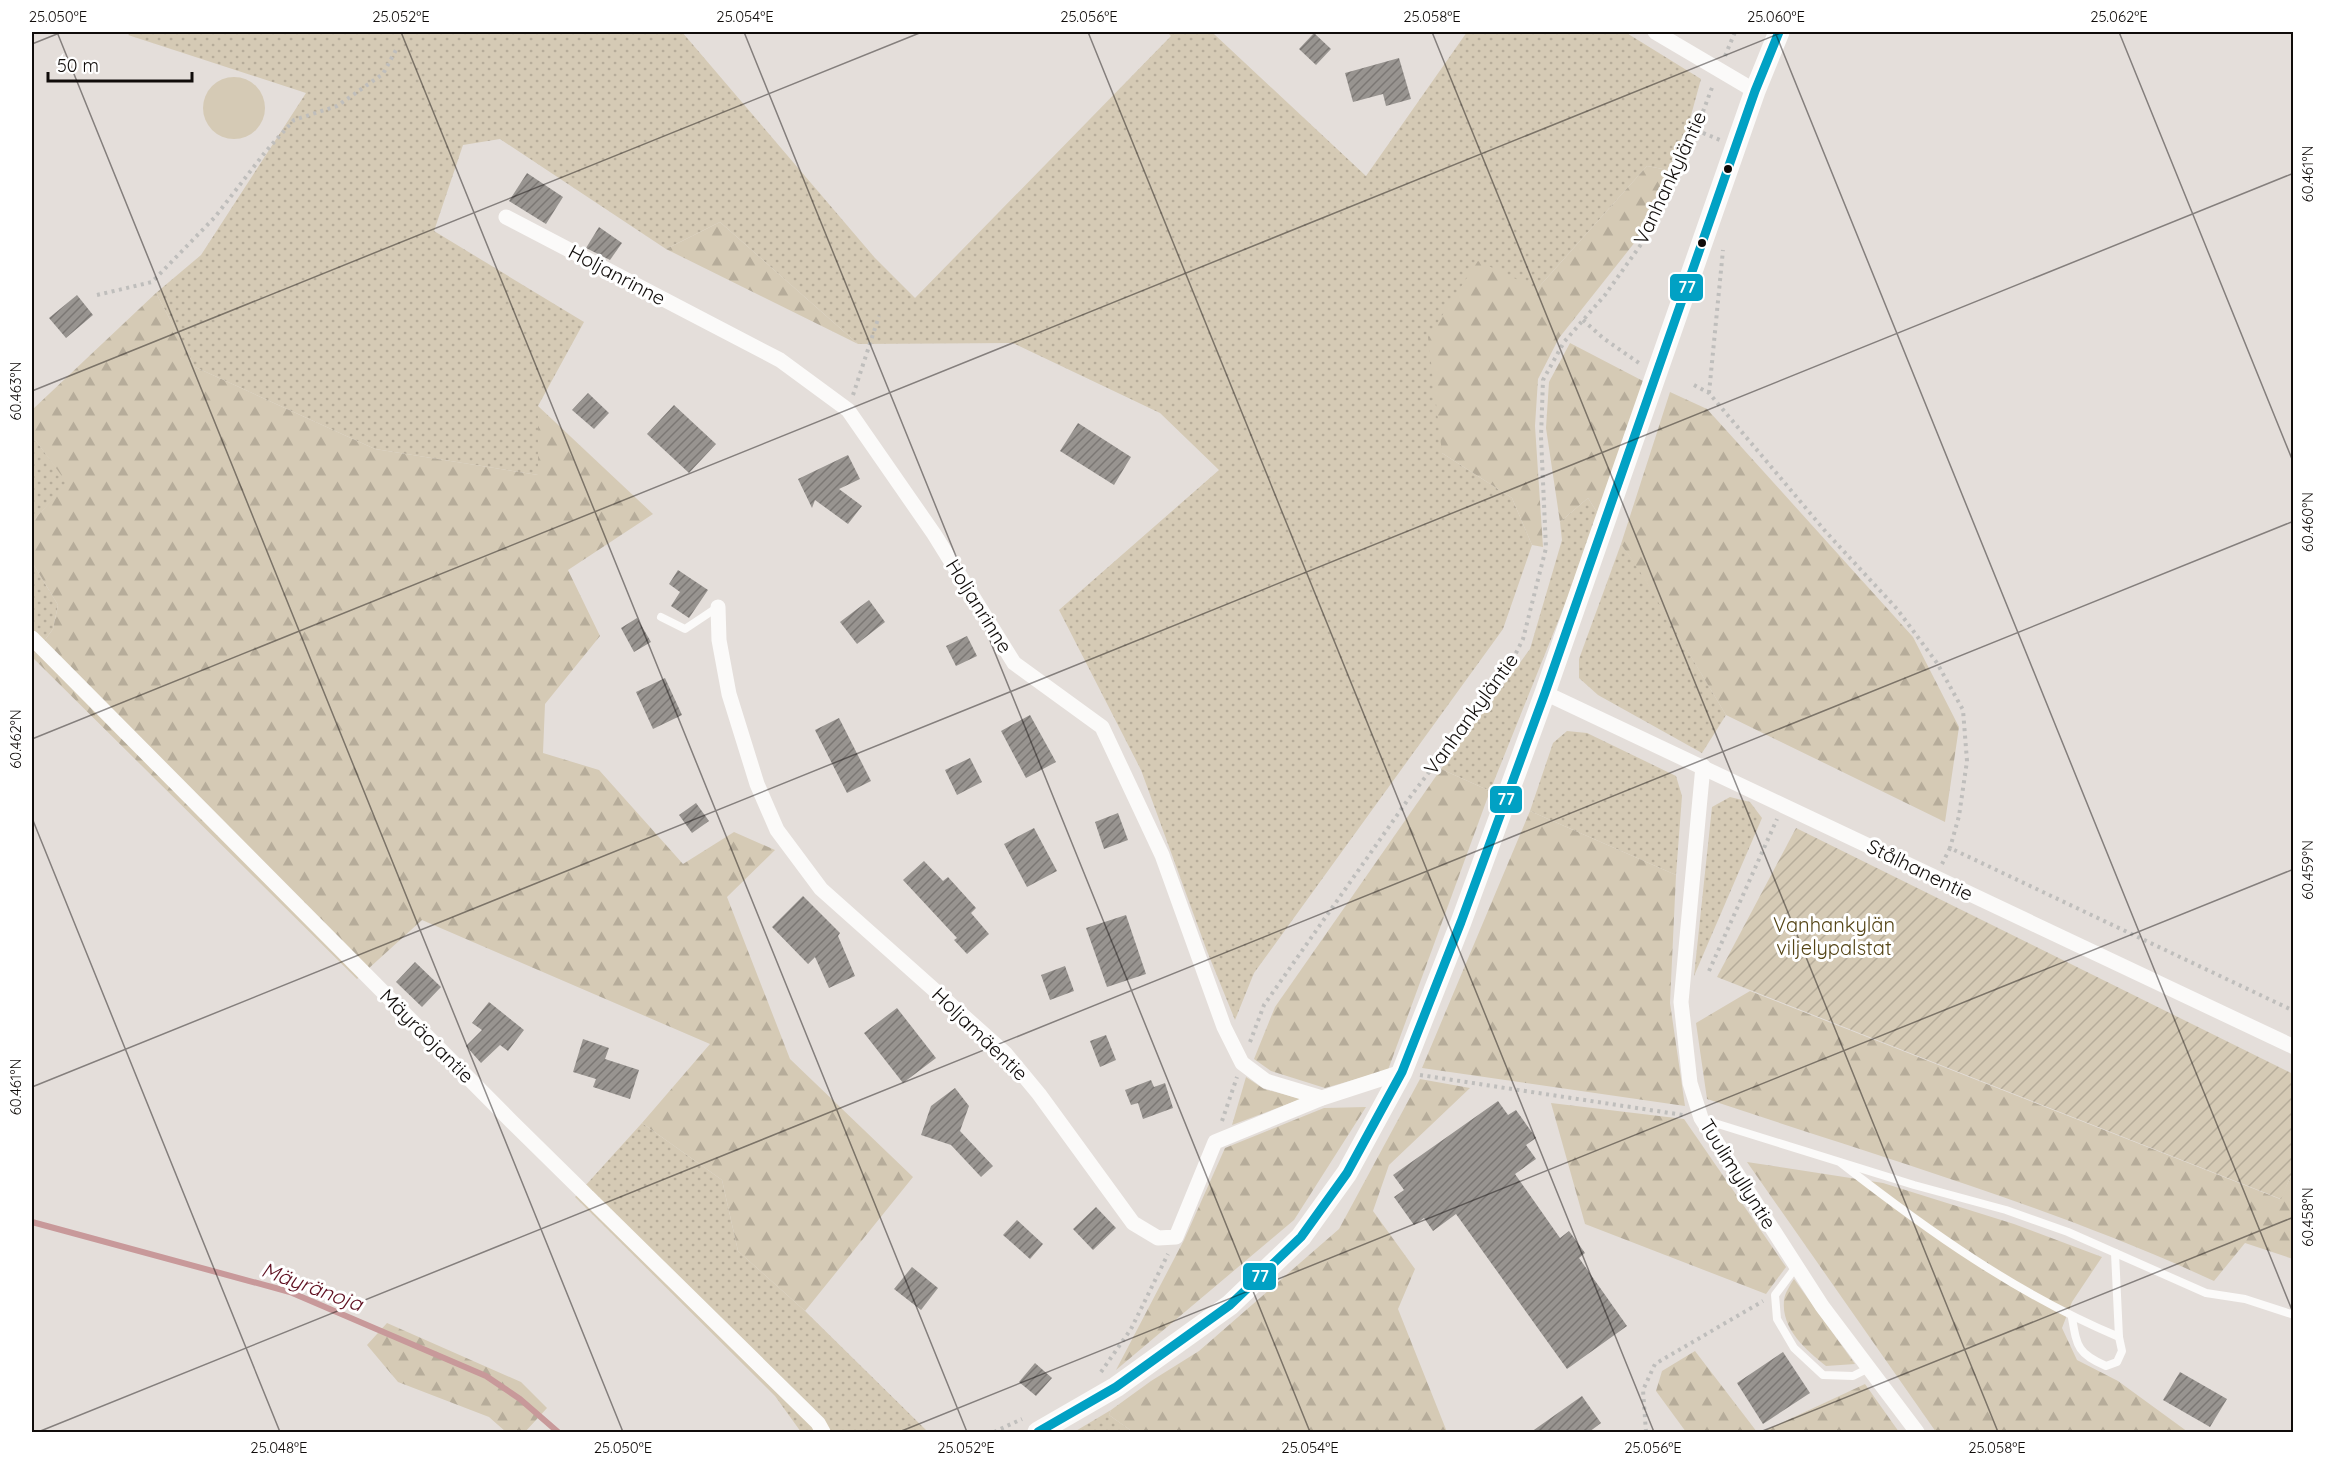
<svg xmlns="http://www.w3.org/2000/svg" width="2325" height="1464" font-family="Quicksand,sans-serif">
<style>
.grass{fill:url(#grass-dots)}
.forest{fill:url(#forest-firs)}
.garden{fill:url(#garden-furrows)}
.pitch{fill:#d5cab5}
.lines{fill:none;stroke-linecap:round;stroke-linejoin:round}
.stream{stroke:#c8999a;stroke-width:6}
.building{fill:url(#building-hatch)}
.path{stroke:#bfbebc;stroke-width:4;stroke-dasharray:3 4.5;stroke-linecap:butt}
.lane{stroke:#fbfaf9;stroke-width:8}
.street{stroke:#fbfaf9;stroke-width:15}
.secondary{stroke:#fbfaf9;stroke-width:21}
.bus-1-casing{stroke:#fff;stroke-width:14}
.bus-1{stroke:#01a1c4;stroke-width:9}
.ticks{fill:none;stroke:#100c0a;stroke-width:1.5;stroke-opacity:0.45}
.bus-dot{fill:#100c0a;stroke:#fff;stroke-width:2}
.labels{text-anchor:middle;stroke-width:6;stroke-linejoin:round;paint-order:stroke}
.street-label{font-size:20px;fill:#100c0a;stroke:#fff}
.park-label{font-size:20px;fill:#544415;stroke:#fff}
.water-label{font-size:21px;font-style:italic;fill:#5e0e1f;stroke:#fff}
.line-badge{stroke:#fff;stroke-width:2}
.badge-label{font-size:16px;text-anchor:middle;font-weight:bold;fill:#fff}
.neatline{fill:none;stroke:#100c0a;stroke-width:2}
.ticks-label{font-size:15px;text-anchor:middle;fill:#100c0a}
</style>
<defs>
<pattern id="grass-dots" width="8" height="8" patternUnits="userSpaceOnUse" patternTransform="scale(1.5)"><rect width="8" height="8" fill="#d5cab5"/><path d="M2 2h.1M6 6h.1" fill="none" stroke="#b6ac9a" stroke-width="1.8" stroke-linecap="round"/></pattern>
<pattern id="forest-firs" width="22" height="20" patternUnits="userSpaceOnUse" patternTransform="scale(1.5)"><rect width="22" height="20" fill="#d5cab5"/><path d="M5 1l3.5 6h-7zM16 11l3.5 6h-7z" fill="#b6ac9a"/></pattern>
<pattern id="garden-furrows" width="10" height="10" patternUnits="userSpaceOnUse" patternTransform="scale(1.5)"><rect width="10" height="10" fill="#d5cab5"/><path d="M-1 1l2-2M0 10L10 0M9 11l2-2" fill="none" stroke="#b6ac9a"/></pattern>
<pattern id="building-hatch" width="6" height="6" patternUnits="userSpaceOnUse" patternTransform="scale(1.5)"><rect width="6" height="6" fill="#989490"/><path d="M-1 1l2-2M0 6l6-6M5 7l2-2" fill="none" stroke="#7b7774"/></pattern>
</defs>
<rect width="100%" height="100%" fill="#e4deda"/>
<g class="grass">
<polygon points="132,32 682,32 875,258 915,298 1171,36 1167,32 1214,32 1214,34 1366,176 1467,32 1625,32 1701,79 1687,130 1668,170 1647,166 1537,289 1442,453 1512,498 1532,545 1503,629 1254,973 1235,1020 1207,951 1141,770 1059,610 1219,470 1160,413 1013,343 858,344 720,222 666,249 500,139 463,145 434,231 584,322 538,406 538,475 375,449 195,367 156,293 201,255 306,93 128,35"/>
<polygon points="32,439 36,441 68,483 32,522"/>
<polygon points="1588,498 1600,517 1490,791 1441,769 1530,649 1562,540 1560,522"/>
<polygon points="1621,544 1639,569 1726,715 1702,753 1598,695 1579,678 1579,659"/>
<polygon points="32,562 58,605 53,629 32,657"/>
<polygon points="1567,731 1587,733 1676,776 1682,796 1676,875 1530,811 1553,743"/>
<polygon points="1730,797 1750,802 1762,818 1694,976 1712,807"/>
<polygon points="642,1123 722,1180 738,1251 805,1311 926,1430 921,1432 801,1432 775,1396 575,1197"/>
<polygon points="1111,1410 1109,1415 1133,1432 1074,1432"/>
</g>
<g class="forest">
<polygon points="1647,166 1668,170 1643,232 1559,338 1538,379 1535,426 1543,547 1532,545 1512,498 1442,453 1428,337 1478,261 1537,289"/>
<polygon points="720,222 858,344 666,249"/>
<polygon points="156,293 195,367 375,449 538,475 538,406 653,514 568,570 600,636 545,704 543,753 599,770 683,864 734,832 775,850 727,897 790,1059 913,1177 805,1311 738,1251 722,1180 642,1123 710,1044 422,920 357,979 32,657 53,629 58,605 32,562 32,522 67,483 36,441 32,439 32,410"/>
<polygon points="1570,343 1643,381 1600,517 1588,498 1560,522 1546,428 1549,382"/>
<polygon points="1670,392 1707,409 1913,637 1959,727 1945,822 1726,715 1639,570 1621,544"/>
<polygon points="1441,769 1490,791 1388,1070 1325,1088 1271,1071 1254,1059 1275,1007"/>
<polygon points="1530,811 1676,875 1670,1003 1685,1106 1422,1068"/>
<path d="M 1750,991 L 2280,1199 L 2293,1172 L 2293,1259 L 2245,1243 L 2214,1281 C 2051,1206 1877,1156 1707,1099 L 1696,1023 Z"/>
<polygon points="1246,1077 1264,1089 1301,1099 1232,1125"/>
<polygon points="1420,1079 1470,1088 1389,1165 1373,1211 1415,1269 1398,1309 1447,1432 1133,1432 1109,1415 1111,1410 1151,1381 1199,1351 1339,1229"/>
<polygon points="1551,1103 1684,1119 1786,1267 1766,1294 1585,1224"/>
<polygon points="1366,1107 1294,1220 1116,1370 1184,1240 1225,1148 1324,1108"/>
<polygon points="1747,1162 1883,1183 2014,1224 2102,1257 2072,1302 2062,1328 2077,1360 2118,1381 2188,1432 1936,1432"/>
<path d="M 1794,1279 L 1855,1364 L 1826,1366 C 1806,1350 1781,1329 1784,1300 C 1785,1293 1790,1285 1794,1279 Z"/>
<polygon points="387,1323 521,1382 547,1408 525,1432 506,1432 489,1417 398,1382 367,1345"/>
<polygon points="1695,1351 1757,1432 1686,1432 1656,1391 1662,1371"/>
<polygon points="1865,1384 1899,1432 1762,1432"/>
</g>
<polygon class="garden" points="1796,828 2293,1074 2293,1171 2281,1199 1717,977"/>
<circle class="pitch" cx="234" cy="108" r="31"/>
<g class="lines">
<polyline class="stream" points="32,1222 290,1292 486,1376 520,1399 558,1432"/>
</g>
<g class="building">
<polygon points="1314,33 1331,49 1316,65 1299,49"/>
<polygon points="1399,58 1411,99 1386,106 1383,94 1353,102 1345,73"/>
<polygon points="527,173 563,197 546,224 509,201"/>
<polygon points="599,227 622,243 610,260 586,248"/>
<polygon points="77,295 93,315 66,338 49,318"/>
<polygon points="588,393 609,413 594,429 572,410"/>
<polygon points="674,405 716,444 689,473 647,434"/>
<polygon points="1078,423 1131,457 1114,485 1060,451"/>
<polygon points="848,455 860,479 839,489 862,506 848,524 815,500 812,508 798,479"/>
<polygon points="678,570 708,590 689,618 671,606 680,592 669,584"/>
<polygon points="869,600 885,622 857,644 840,622"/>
<polygon points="637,618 651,642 634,652 621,628"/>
<polygon points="967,636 977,656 956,666 946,646"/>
<polygon points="665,678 682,715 653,729 636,692"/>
<polygon points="1030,715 1056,762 1026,778 1001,731"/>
<polygon points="839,718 871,781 847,793 815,730"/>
<polygon points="970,758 982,782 957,795 945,770"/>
<polygon points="696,803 709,821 692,833 679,815"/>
<polygon points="1118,813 1128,840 1104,849 1095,822"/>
<polygon points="1034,828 1057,871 1027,887 1004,844"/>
<polygon points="924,861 943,881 948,877 976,908 971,913 989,934 967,954 954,940 957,938 903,880"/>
<polygon points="803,896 840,933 838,936 855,976 829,988 815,957 808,964 772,927"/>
<polygon points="1126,915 1146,974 1107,987 1086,928"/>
<polygon points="415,962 441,987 422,1007 396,982"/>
<polygon points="1065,966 1074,991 1050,1000 1041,975"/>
<polygon points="489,1002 524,1030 508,1051 500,1045 481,1063 466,1046 482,1030 472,1023"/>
<polygon points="897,1008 936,1058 903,1083 864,1033"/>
<polygon points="1106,1035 1116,1060 1100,1067 1090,1041"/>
<polygon points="583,1039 609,1048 605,1059 639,1070 630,1099 593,1087 596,1079 573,1072"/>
<polygon points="1151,1080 1154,1087 1165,1083 1173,1108 1143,1119 1138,1103 1131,1105 1125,1090"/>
<polygon points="955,1088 969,1106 960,1131 993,1166 981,1177 951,1145 921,1135 931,1106"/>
<polygon points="1498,1101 1508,1115 1516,1110 1536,1138 1526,1145 1536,1159 1515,1174 1560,1238 1569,1231 1585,1253 1579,1258 1627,1326 1567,1369 1456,1214 1433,1231 1424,1218 1414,1225 1394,1197 1404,1190 1393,1175"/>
<polygon points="1096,1207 1116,1228 1093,1250 1073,1229"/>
<polygon points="1017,1220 1043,1244 1030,1259 1003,1235"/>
<polygon points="912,1267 938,1288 921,1310 894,1289"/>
<polygon points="1783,1352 1810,1393 1763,1424 1737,1383"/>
<polygon points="1035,1363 1052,1378 1036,1396 1019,1382"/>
<polygon points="2180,1372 2227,1399 2210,1427 2163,1400"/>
<polygon points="1582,1396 1601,1423 1589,1432 1531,1432"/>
</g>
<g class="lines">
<g class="path">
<polyline points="1725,56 1735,32"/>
<polyline points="1696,130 1720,140"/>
<polyline points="97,295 152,282 215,217 266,151 294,120 337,106 383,74 397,48"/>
<polyline points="1583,320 1603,338 1639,363"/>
<polyline points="1694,385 1709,393 1826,532 1897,609 1937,663 1963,710 1967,761 1959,816 1950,848"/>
<polyline points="1709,393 1723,250"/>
<polyline points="853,395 879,316"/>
<polyline points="1942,864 1950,848 2294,1011"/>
<polyline points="1709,971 1777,819"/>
<polyline points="1250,1042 1264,1005 1407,801 1508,669 1523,639 1546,548 1541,437 1543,380 1564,342 1605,295 1647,236 1696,130 1713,85"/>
<polyline points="1420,1075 1683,1115"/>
<polyline points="1222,1121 1237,1077"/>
<polyline points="1101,1372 1131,1329 1168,1254"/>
<polyline points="994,1432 1022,1419"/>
<polyline points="1646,1432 1643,1390 1655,1364 1763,1301"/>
</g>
<g class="lane">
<polyline points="661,617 685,629 718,607"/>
<polyline points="1705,1120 1914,1185 2006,1210 2068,1232 2206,1293 2245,1299 2294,1315"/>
<path d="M 1841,1163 C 1927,1230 2018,1295 2119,1337 L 2115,1253"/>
<polyline points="1796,1267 1775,1295 1777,1319 1794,1348 1823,1375 1853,1376 1869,1368"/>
<path d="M 2072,1318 C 2077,1347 2078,1354 2106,1366 L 2117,1362 L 2122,1351 L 2119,1337"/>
</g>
<g class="street">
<polyline points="1655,32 1755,91"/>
<polyline points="506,217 780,360 848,410 934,534 1014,663 1102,727 1162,855 1224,1027 1242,1063 1266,1081 1322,1098"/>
<polyline points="718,607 719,640 729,694 757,784 777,830 821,889 1005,1053 1039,1094 1133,1223 1158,1238 1176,1237 1215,1142 1322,1098 1402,1072"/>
<polyline points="32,638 511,1121 818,1423 823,1432"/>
<polyline points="1545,693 2294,1047"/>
<polyline points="1703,766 1681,1002 1690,1083 1701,1118 1822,1306 1917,1432"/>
</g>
<polyline class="secondary" points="1038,1432 1116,1387 1230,1305 1301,1237 1347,1173 1402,1072 1461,922 1545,693 1755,91 1779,32"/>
<defs>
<polyline id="bus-1" points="1038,1432 1116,1387 1230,1305 1301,1237 1347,1173 1402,1072 1461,922 1545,693 1755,91 1779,32"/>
</defs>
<use href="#bus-1" class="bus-1-casing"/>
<use href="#bus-1" class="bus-1"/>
</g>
<path class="ticks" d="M 57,32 L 623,1432M 401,32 L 967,1432M 744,32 L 1310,1432M 1088,32 L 1654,1432M 1432,32 L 1998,1432M 1775,32 L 2294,1315M 2119,32 L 2294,464M 32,44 L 62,32M 32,391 L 922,32M 32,739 L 1783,32M 32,818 L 280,1432M 32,1087 L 2294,173M 38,1432 L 2294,521M 899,1432 L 2294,869M 1760,1432 L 2294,1217"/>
<g class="bus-dot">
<circle cx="1728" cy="169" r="5"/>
<circle cx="1702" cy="243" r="5"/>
</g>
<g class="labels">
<g class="street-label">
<text transform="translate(1670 178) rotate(-65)" y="7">Vanhankyläntie</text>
<text transform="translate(617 275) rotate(28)" y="7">Holjanrinne</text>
<text transform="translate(979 606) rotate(58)" y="7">Holjanrinne</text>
<text transform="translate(1471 714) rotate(-54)" y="7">Vanhankyläntie</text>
<text transform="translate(1920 870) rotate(26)" y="7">Stålhanentie</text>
<text transform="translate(980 1034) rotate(44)" y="7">Holjamäentie</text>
<text transform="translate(427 1036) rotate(45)" y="7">Mäyräojantie</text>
<text transform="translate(1738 1174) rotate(58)" y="7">Tuulimyllyntie</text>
</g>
<g class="park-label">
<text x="1834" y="932">Vanhankylän<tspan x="1834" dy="23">viljelypalstat</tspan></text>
</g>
<g class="water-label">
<text transform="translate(312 1287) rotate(20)" y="7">Mäyränoja</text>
</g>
</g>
<g class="line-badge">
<rect x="1669" y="273" width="35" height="29" rx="6" fill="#01a1c4"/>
<rect x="1489" y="785" width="34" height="29" rx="6" fill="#01a1c4"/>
<rect x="1242" y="1262" width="35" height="29" rx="6" fill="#01a1c4"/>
</g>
<g class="badge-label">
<text x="1687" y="293">77</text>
<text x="1506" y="805">77</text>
<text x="1260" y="1282">77</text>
</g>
<rect width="2325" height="1464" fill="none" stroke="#ffffff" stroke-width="66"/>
<path d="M48 72v9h144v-9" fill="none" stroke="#100c0a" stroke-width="3"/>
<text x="57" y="72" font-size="18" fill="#100c0a" stroke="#ffffff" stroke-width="4.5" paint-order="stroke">50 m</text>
<rect x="33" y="33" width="2259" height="1398" class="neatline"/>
<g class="ticks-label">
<text x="58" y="22">25.050°E</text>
<text x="401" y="22">25.052°E</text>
<text x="745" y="22">25.054°E</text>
<text x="1089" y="22">25.056°E</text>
<text x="1432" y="22">25.058°E</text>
<text x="1776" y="22">25.060°E</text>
<text x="2119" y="22">25.062°E</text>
<text transform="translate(2308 174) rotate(-90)" y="5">60.461°N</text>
<text transform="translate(16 391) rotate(-90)" y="5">60.463°N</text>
<text transform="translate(2308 522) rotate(-90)" y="5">60.460°N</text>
<text transform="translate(16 739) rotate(-90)" y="5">60.462°N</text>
<text transform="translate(2308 870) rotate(-90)" y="5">60.459°N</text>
<text transform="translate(16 1087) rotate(-90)" y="5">60.461°N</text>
<text transform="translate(2308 1217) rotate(-90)" y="5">60.458°N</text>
<text x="279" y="1453">25.048°E</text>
<text x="623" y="1453">25.050°E</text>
<text x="966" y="1453">25.052°E</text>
<text x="1310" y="1453">25.054°E</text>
<text x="1653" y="1453">25.056°E</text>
<text x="1997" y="1453">25.058°E</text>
</g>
</svg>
